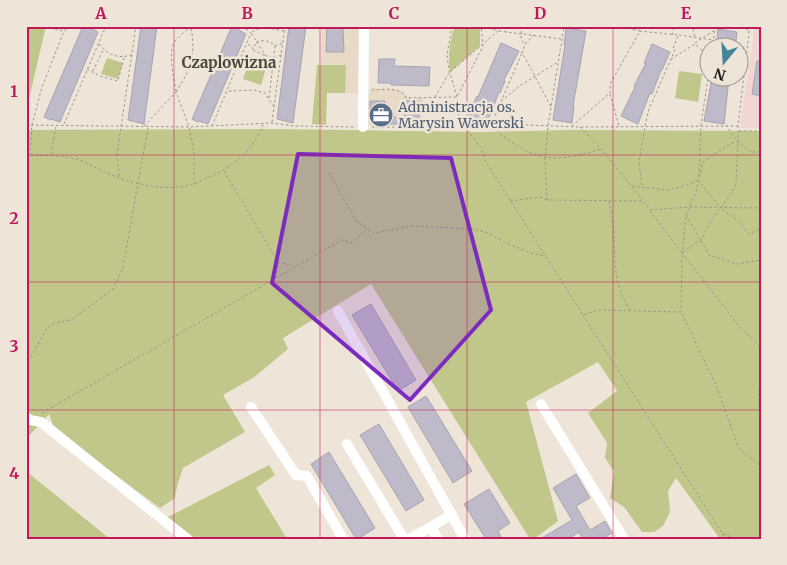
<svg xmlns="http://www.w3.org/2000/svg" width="787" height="565" font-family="Merriweather,serif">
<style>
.commercial{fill:#e7dbc7}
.education{fill:#f0d5d2}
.green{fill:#c1c78b}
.building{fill:#bebac9;stroke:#a7a3b1}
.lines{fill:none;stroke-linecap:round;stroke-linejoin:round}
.path{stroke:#9b948b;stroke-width:1;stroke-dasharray:2.5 2.5;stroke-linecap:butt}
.minor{stroke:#fff;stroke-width:10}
.marked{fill:#7b2cbf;fill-opacity:0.2;stroke:#7b2cbf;stroke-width:4;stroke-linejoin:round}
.grid{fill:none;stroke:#c2185b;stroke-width:1;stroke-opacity:0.55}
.labels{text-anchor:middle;stroke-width:5;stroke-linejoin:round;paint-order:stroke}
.service-label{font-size:14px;fill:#4e5e75;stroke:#eee5d8;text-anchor:start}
.neighbourhood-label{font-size:15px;font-weight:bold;fill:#4b4439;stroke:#eee5d8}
.neatline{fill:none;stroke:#c2185b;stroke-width:2}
.grid-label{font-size:16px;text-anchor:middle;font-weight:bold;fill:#c2185b}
</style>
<rect width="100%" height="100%" fill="#eee5d8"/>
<g class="commercial">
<polygon points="322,26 359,26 358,93 345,93 345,65 321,65"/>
<polygon points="371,88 398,89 405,93 408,97 423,97 422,125 369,125 367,101"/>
</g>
<polygon class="education" points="755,26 761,26 761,128 740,128"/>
<g class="green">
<polygon points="26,26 46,26 26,112"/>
<path d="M 455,26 L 480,26 L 480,46 L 450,72 C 448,55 449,42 455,26 Z"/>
<polygon points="107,58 123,63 118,79 101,74"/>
<polygon points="249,62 266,68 261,85 243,79"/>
<polygon points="317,65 346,65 345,93 327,93 326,125 312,124"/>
<polygon points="679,71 702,74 698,102 675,98"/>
<polygon points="271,129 483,132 566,130 761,131 761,539 720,539 676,478 668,491 670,512 663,526 654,532 642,532 624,507 610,498 614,471 605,458 607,443 588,413 617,391 598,362 526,402 558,521 534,539 530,539 371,284 283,338 288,349 253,378 223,395 245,432 183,468 177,486 175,498 160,508 55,430 49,414 26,439 26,130"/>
<polygon points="269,465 275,475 256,488 287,539 196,539 168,517"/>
<polygon points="26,471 110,539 26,539"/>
</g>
<g class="building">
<polygon points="83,26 90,26 90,28 98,32 60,122 51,119 51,120 44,117"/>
<polygon points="141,26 157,26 144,124 128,120"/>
<polygon points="232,26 246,34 208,124 199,121 198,122 192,119"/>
<polygon points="289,26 306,26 293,123 277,119"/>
<polygon points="327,26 343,26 344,52 326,52"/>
<polygon points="566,28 586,31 573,106 574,106 572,123 553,120 565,45 564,45"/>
<polygon points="718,29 737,32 735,48 716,48"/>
<polygon points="501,43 519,51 504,80 505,81 500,93 499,92 487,123 469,115 477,96 478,97"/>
<polygon points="652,44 670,52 662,70 661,70 652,94 650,93 638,124 621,116 635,87 634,86 646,63 644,63"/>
<polygon points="379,59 395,59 394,66 430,67 429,86 391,85 391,83 378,83"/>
<polygon points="757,61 761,61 761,96 752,94"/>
<polygon points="712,78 729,78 724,124 704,121"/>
<polygon points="370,101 385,101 385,117 404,117 404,101 419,101 419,124 377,124 377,113 370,113"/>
<polygon points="371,304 416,380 398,391 352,315"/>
<polygon points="426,396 472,471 453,483 408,407"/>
<polygon points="379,424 424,500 406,511 360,435"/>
<polygon points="329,452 375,528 358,539 356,539 311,464"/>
<polygon points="576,474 590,498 576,506 590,530 605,521 612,533 602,539 583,539 579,532 568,539 540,539 572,520 553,488"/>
<polygon points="489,489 510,523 498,531 501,537 498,539 486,539 464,504"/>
</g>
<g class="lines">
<g class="path">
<polyline points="189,26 195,26"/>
<polyline points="452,26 447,55 449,70 457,97 456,108 458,114 464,121"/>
<polyline points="522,26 521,37 524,45"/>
<polyline points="638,26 640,31 678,35 673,49 675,50 649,109 646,121 639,163 642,186"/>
<polyline points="742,26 746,28 749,32"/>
<polyline points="749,26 749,33 738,126 738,142 751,152 761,152"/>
<polyline points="50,28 63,31"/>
<polyline points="693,29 695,37"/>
<polyline points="499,31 562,39"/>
<polyline points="534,35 526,43 522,52 551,107"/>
<polyline points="672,35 674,26"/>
<polyline points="679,35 713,40"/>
<polyline points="695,43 715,30"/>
<path d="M 99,44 C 109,55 116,59 132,55"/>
<path d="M 248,44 L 253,49 L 256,42 C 264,40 269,40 275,46 L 269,99"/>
<polyline points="275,46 283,43"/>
<polyline points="712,48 715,30 719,26"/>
<polyline points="253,50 266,56"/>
<path d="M 281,55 L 274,58 L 266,56 L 251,33 C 260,25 273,29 284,31"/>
<polyline points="671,59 695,44 710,58"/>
<polyline points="87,69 100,76 118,81 124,57"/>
<polyline points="93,71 103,50"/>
<path d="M 372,90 C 383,90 401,86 406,98 L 457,97 L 483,46 L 481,26"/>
<path d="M 176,91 C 174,79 167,50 176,40 C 180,35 186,31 190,27"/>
<polyline points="229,91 254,90 265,93 274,107"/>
<path d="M 176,92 C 191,68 196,57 191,28"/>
<polyline points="610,94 619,126"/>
<polyline points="435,97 449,73 498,31 485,26"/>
<polyline points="501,101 521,85 558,62"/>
<polyline points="272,122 285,26"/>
<polyline points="461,122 481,148 486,162 583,315 598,310 681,312 716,385 739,449 761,466"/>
<polyline points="64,124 106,26"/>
<polyline points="26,125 189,127 272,123 295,126 355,127"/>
<polyline points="491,125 522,53"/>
<path d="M 495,125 C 498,134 503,136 511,142 C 543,164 565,160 601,149"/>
<polyline points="726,125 738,142 731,143 703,162 696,192 686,215 682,253 740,327 761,348"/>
<polyline points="144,126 176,92 189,127 194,151 194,184"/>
<polyline points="212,126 251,33 242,26"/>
<polyline points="572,126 610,93 610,84 640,31 616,26"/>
<polyline points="372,127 423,127 464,121 484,126 526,125 579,127 738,126"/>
<polyline points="580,127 601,149 643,200"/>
<polyline points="739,131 761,131"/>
<polyline points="51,154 56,126"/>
<polyline points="30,155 32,125 42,87 64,31 73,26"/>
<path d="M 26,156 C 42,155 60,155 76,159 C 87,162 97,169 107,173 C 130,183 161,191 185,186 C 195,185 204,179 213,175 C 236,165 254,148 263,125"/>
<polyline points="224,171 278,262 293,266"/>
<polyline points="329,172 356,221 374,233 412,226 473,229 488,233 506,243 531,253 545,256"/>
<polyline points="119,176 117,154 136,26"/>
<polyline points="699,176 701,125 710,65"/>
<polyline points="698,180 719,206"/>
<polyline points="632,186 667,190 687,185 698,180"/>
<polyline points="547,200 545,158 548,126 564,26"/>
<polyline points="510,201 540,197 547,200 643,201 650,210 689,207 761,208"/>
<path d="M 609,201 C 611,213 614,225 614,236 C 615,263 614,289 631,311"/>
<polyline points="722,209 737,220 750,234 761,228"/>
<polyline points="650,211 682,253 681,311"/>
<polyline points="686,215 709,255 737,264 761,260"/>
<polyline points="683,252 701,240 710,222 731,194 736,183 738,144"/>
<polyline points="276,278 278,263"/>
<polyline points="583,315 722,533 735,539"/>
<polyline points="26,366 47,328 54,323 71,320 113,289 123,267 148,128"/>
<polyline points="761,384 759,386 759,408 761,412"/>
<polyline points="42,413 342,240 352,243 367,228"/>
<polyline points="722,534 726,539"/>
</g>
<g class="minor">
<polyline points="363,127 364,26"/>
<polyline points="338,311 465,539"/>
<polyline points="541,404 624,539"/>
<polyline points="251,407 296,475 307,476 343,539"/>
<polyline points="26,417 30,420 41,422 187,539"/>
<polyline points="347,444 404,539"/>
<polyline points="409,539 431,527"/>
<polyline points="438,539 431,527 452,514"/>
</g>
</g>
<path class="marked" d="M 298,154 L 451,158 L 491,310 L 410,400 L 272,283 Z"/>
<path class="grid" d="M 174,26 L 174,539M 320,26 L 320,539M 467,26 L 467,539M 613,26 L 613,539M 26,155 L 761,155M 26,282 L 761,282M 26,410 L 761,410"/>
<defs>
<symbol id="office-disc" viewBox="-11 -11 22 22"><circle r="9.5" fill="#5c6f8a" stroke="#eee5d8"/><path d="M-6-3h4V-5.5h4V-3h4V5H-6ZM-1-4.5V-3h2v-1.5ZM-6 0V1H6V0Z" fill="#fff"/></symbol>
</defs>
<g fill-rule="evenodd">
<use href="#office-disc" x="367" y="101" width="28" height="28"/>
</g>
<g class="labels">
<g class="service-label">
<text x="398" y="112">Administracja os.<tspan x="398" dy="16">Marysin Wawerski</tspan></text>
</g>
<g class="neighbourhood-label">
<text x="229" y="68">Czaplowizna</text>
</g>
</g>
<rect width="787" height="565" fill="none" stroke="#eee5d8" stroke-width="55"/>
<g transform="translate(724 62) rotate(198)"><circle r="24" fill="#eee5d8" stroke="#9a938a"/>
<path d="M0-4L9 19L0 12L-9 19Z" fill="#448697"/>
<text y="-8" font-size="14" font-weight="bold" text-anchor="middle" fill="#1c1915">N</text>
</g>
<rect x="28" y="28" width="732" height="510" class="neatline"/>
<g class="grid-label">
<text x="101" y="19">A</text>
<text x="247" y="19">B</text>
<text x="394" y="19">C</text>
<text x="540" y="19">D</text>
<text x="686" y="19">E</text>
<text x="14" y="97">1</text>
<text x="14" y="224">2</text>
<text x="14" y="352">3</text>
<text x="14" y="479">4</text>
</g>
</svg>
